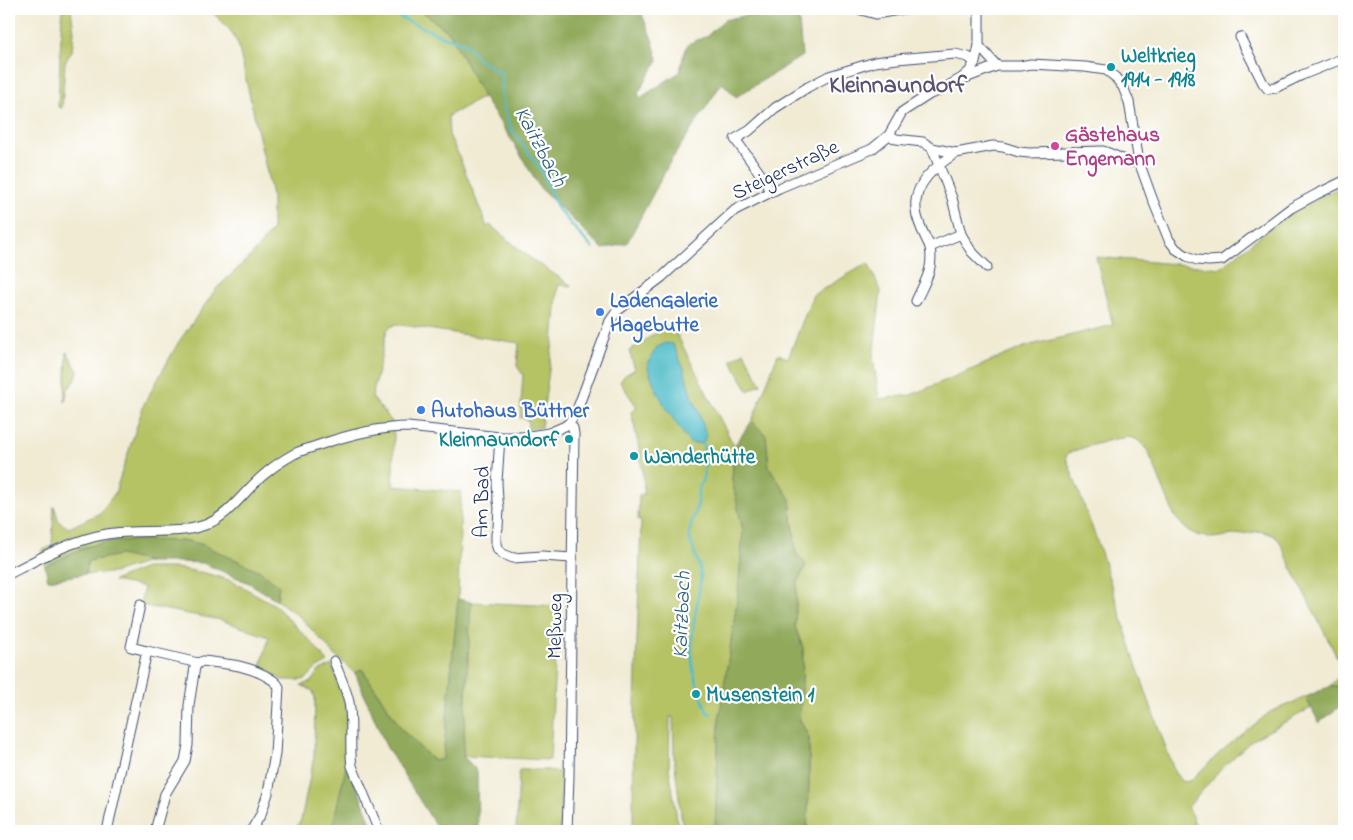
<svg xmlns="http://www.w3.org/2000/svg" width="1353" height="840" font-family="'Indie Flower',sans-serif">
<style>
.green{fill:#b6c365;stroke:#687962}
.forest{fill:#90a95a;stroke:#566c5c}
.water{fill:#4ebbc7;stroke:#347592}
.lines{fill:none;stroke-linecap:round;stroke-linejoin:round}
.stream{stroke:#4ebbc7;stroke-width:2.5}
.street-casing{stroke:#3b4b70;stroke-width:11}
.street{stroke:#fff;stroke-width:9}
.culture-dot{fill:#0f9aa8;stroke:#fff;stroke-width:2}
.hotel-dot{fill:#d1479c;stroke:#fff;stroke-width:2}
.shop-dot{fill:#3f7fe0;stroke:#fff;stroke-width:2}
.labels{text-anchor:middle;stroke-width:4.5;stroke-linejoin:round;paint-order:stroke}
.culture-label{font-size:21px;font-weight:bold;fill:#0d838f;stroke:#fff;text-anchor:start}
.hotel-label{font-size:21px;font-weight:bold;fill:#b23c85;stroke:#fff;text-anchor:start}
.street-label{font-size:21px;fill:#1b2f5e;stroke:#fff}
.shop-label{font-size:21px;font-weight:bold;fill:#366cbe;stroke:#fff;text-anchor:start}
.water-label{font-size:22px;font-style:italic;fill:#2d6083;stroke:#fff}
.quarter-label{font-size:24px;font-weight:bold;fill:#5a5270;stroke:#fff}
</style>
<rect width="100%" height="100%" fill="#fff"/>
<filter id="ink" filterUnits="userSpaceOnUse"><feTurbulence type="fractalNoise" baseFrequency=".02" numOctaves="2"/><feDisplacementMap in="SourceGraphic" scale="10" xChannelSelector="R" yChannelSelector="G"/><feConvolveMatrix kernelMatrix="1 2 1 2 8 2 1 2 1" color-interpolation-filters="sRGB"/></filter>
<filter id="wash" filterUnits="userSpaceOnUse"><feTurbulence type="fractalNoise" baseFrequency=".0096" numOctaves="4" result="noise"/><feDisplacementMap in="SourceGraphic" scale="20" xChannelSelector="R" yChannelSelector="G"/><feGaussianBlur stdDeviation="1.12" result="paint"/><feColorMatrix in="noise" values="0 0 0 0 0 0 0 0 0 0 0 0 0 0 0 0 0 1.4 0 .05"/><feComposite in="paint" operator="in"/></filter>
<g filter="url(#wash)">
<rect width="100%" height="100%" fill="#f1ebd4"/>
<g class="green">
<polygon points="62,9 71,9 74,32 72,51 65,62 62,108 58,107"/>
<polygon points="209,9 419,9 450,33 483,97 448,116 449,135 459,156 487,227 490,225 530,258 572,286 558,285 553,342 541,427 526,430 529,422 524,418 520,418 523,375 517,366 519,343 395,324 387,330 372,397 392,422 394,435 393,486 461,492 458,599 443,759 434,761 403,731 362,669 355,673 336,656 301,618 277,600 279,586 260,571 203,545 189,541 111,541 85,547 45,566 41,551 52,546 54,506 59,522 69,528 100,513 115,493 144,404 178,343 216,289 253,254 272,230 272,195 238,44 230,30"/>
<path d="M 1344,185 L 1344,695 L 1339,686 L 1330,686 L 1340,675 L 1341,665 L 1291,567 L 1279,540 L 1273,535 L 1261,531 L 1213,538 L 1199,536 L 1187,530 L 1175,517 L 1148,451 C 1143,446 1140,440 1133,438 C 1124,434 1079,449 1068,453 L 1066,457 L 1099,546 L 1136,664 L 1159,729 L 1175,773 L 1182,782 L 1190,781 L 1224,749 L 1270,712 L 1306,697 L 1311,708 L 1252,740 L 1221,769 L 1188,807 L 1198,831 L 807,831 L 809,783 L 809,738 L 799,718 L 802,691 L 803,648 L 795,627 L 797,584 L 806,565 L 796,553 L 790,499 L 769,467 L 766,435 L 752,421 L 778,354 L 788,358 L 813,295 L 868,263 L 881,291 L 873,358 L 879,399 L 911,395 L 1027,346 L 1113,325 L 1096,257 L 1221,268 L 1240,252 L 1292,211 Z"/>
<path d="M 671,323 L 734,446 L 732,480 L 743,531 L 738,595 L 719,720 L 715,831 L 683,831 L 674,757 L 673,717 L 670,717 L 669,768 L 679,831 L 633,831 C 633,728 638,624 641,521 L 638,520 L 639,495 L 644,494 C 644,466 637,439 631,412 L 637,407 L 620,382 L 624,376 L 635,369 L 629,351 Z"/>
<polygon points="67,352 78,371 75,381 67,390 65,402"/>
<polygon points="744,352 761,384 748,391 731,360"/>
<polygon points="121,555 149,562 113,573 85,574 88,561"/>
<polygon points="145,568 176,568 205,573 232,581 275,605 313,644 328,662 317,668 306,679 301,680 282,680 261,666 269,637 221,620 140,605 144,587 113,581"/>
<polygon points="471,602 558,606 550,760 463,756"/>
<path d="M 332,665 C 336,676 341,686 344,697 C 350,719 349,745 346,767 C 343,789 335,809 333,831 L 294,831 L 301,820 L 314,757 L 315,698 L 313,691 L 301,685 L 311,682 L 319,671 Z"/>
<polygon points="519,770 548,770 562,773 560,831 516,831"/>
</g>
<g class="forest">
<polygon points="419,9 638,9 641,12 652,39 658,60 638,93 640,98 680,72 683,57 688,44 707,36 724,20 766,11 798,10 802,56 736,97 722,83 670,162 627,243 603,249 540,188 513,142 483,97 450,33"/>
<polygon points="752,421 766,435 769,467 790,499 796,553 806,565 797,584 795,627 803,648 802,691 799,718 809,738 809,783 807,831 715,831 719,720 738,595 743,531 732,480 734,446"/>
<path d="M 136,540 L 189,541 L 203,545 L 260,571 L 279,586 L 277,600 L 249,583 L 203,563 L 183,562 L 149,562 L 120,555 L 88,561 L 85,574 L 48,580 L 45,566 C 66,556 88,544 112,541 C 120,540 128,541 136,540 Z"/>
<polygon points="458,599 471,602 463,756 477,771 478,831 439,831 386,746 355,673 362,669 403,731 434,761 443,759"/>
<polygon points="1330,686 1339,686 1344,695 1344,703 1319,723 1306,697"/>
<path d="M 346,767 L 350,768 L 374,831 L 333,831 C 335,810 341,789 346,767 Z"/>
</g>
<path class="water" d="M 666,343 L 673,344 L 684,369 L 690,391 L 700,415 L 706,435 L 703,444 L 690,443 C 673,419 654,393 647,364 L 657,347 Z"/>
<g class="lines">
<g class="stream">
<polyline points="369,9 390,13 442,36 466,44 479,60 501,73 503,105 511,129 540,168 558,209 592,248"/>
<path d="M 701,441 L 703,444 L 706,461 L 703,478 L 698,491 L 698,503 L 691,525 L 689,536 L 700,569 L 701,577 C 697,606 690,635 692,663 C 694,680 702,697 707,712 L 711,714"/>
</g>
</g>
</g>
<g filter="url(#ink)">
<g class="lines">
<defs>
<g id="street">
<polyline points="858,9 876,14 904,9"/>
<polyline points="1240,37 1263,83 1268,89 1275,88 1302,75 1344,58"/>
<polyline points="979,46 997,66"/>
<polyline points="965,78 997,66 1020,66 1031,64 1085,67 1106,70 1115,77 1123,87 1129,102 1139,162 1152,198 1169,240 1176,249 1187,256 1197,260 1209,261 1222,260 1291,208 1317,194 1344,181"/>
<path d="M 889,135 L 896,139 L 923,142 L 932,148 L 956,153 L 993,146 L 1003,147 L 1019,152 L 1029,153 L 1103,151 C 1115,154 1127,164 1139,162"/>
<polyline points="932,148 952,198 961,234 971,251 987,267"/>
<path d="M 956,153 C 936,166 913,183 916,210 C 917,223 925,236 930,247 L 961,234"/>
<polyline points="770,192 764,179 735,139 749,131 775,108 808,87 829,76 875,62 897,59 955,54 968,57 975,62"/>
<path d="M 916,301 C 925,281 934,270 930,247"/>
<polyline points="500,437 497,482 498,501 499,507 498,528 496,534 496,544 498,550 503,554 513,558 542,556 572,558"/>
<path d="M 9,574 C 40,558 72,540 107,534 C 139,528 175,536 205,525 C 231,515 245,489 266,473 C 274,466 285,459 294,454 C 302,450 311,448 319,445 C 348,435 378,427 408,427 L 500,437 L 523,437 L 549,433 L 565,426 L 569,423 L 577,410 L 603,340 L 610,321 L 617,311 L 662,277 L 735,210 L 779,188 L 872,149 L 889,135 L 902,112 L 930,94 L 939,91 L 962,78 L 970,71 L 975,62 L 979,46 L 979,9"/>
<path d="M 147,651 L 198,663 L 203,661 C 226,664 243,664 264,675 C 271,679 276,681 279,687 L 275,754 L 268,793 L 261,814 L 251,831"/>
<path d="M 334,661 C 339,674 346,688 349,702 C 353,723 349,745 352,766 L 379,831"/>
<polyline points="107,831 147,651 131,647 140,605"/>
<polyline points="155,831 165,794 185,761 188,745 189,705 195,667 198,663"/>
<polyline points="567,831 569,776 574,434 573,428 569,423"/>
</g>
</defs>
<use href="#street" class="street-casing"/>
<use href="#street" class="street"/>
</g>
</g>
<g class="culture-dot">
<circle cx="1111" cy="67" r="5"/>
<circle cx="569" cy="439" r="5"/>
<circle cx="634" cy="456" r="5"/>
<circle cx="696" cy="694" r="5"/>
</g>
<circle class="hotel-dot" cx="1055" cy="146" r="5"/>
<g class="shop-dot">
<circle cx="600" cy="312" r="5"/>
<circle cx="421" cy="410" r="5"/>
</g>
<g class="labels">
<g class="culture-label">
<text x="1121" y="62">Weltkrieg<tspan x="1121" dy="24">1914 - 1918</tspan></text>
<text x="559" y="446" text-anchor="end">Kleinnaundorf</text>
<text x="644" y="463">Wanderhütte</text>
<text x="706" y="701">Musenstein 1</text>
</g>
<g class="hotel-label">
<text x="1065" y="141">Gästehaus<tspan x="1065" dy="24">Engemann</tspan></text>
</g>
<g class="street-label">
<text transform="translate(785 169) rotate(-25)" y="7">Steigerstraße</text>
<text transform="translate(481 502) rotate(-89)" y="7">Am Bad</text>
<text transform="translate(554 626) rotate(-89)" y="7">Meßweg</text>
</g>
<g class="shop-label">
<text x="610" y="307">LadenGalerie<tspan x="610" dy="24">Hagebutte</tspan></text>
<text x="431" y="417">Autohaus Büttner</text>
</g>
<g class="water-label">
<text transform="translate(542 146) rotate(62)" y="8">Kaitzbach</text>
<text transform="translate(680 615) rotate(-88)" y="8">Kaitzbach</text>
</g>
<g class="quarter-label">
<text x="898" y="92">Kleinnaundorf</text>
</g>
</g>
<rect width="1353" height="840" fill="none" stroke="#fff" stroke-width="30"/>
</svg>
